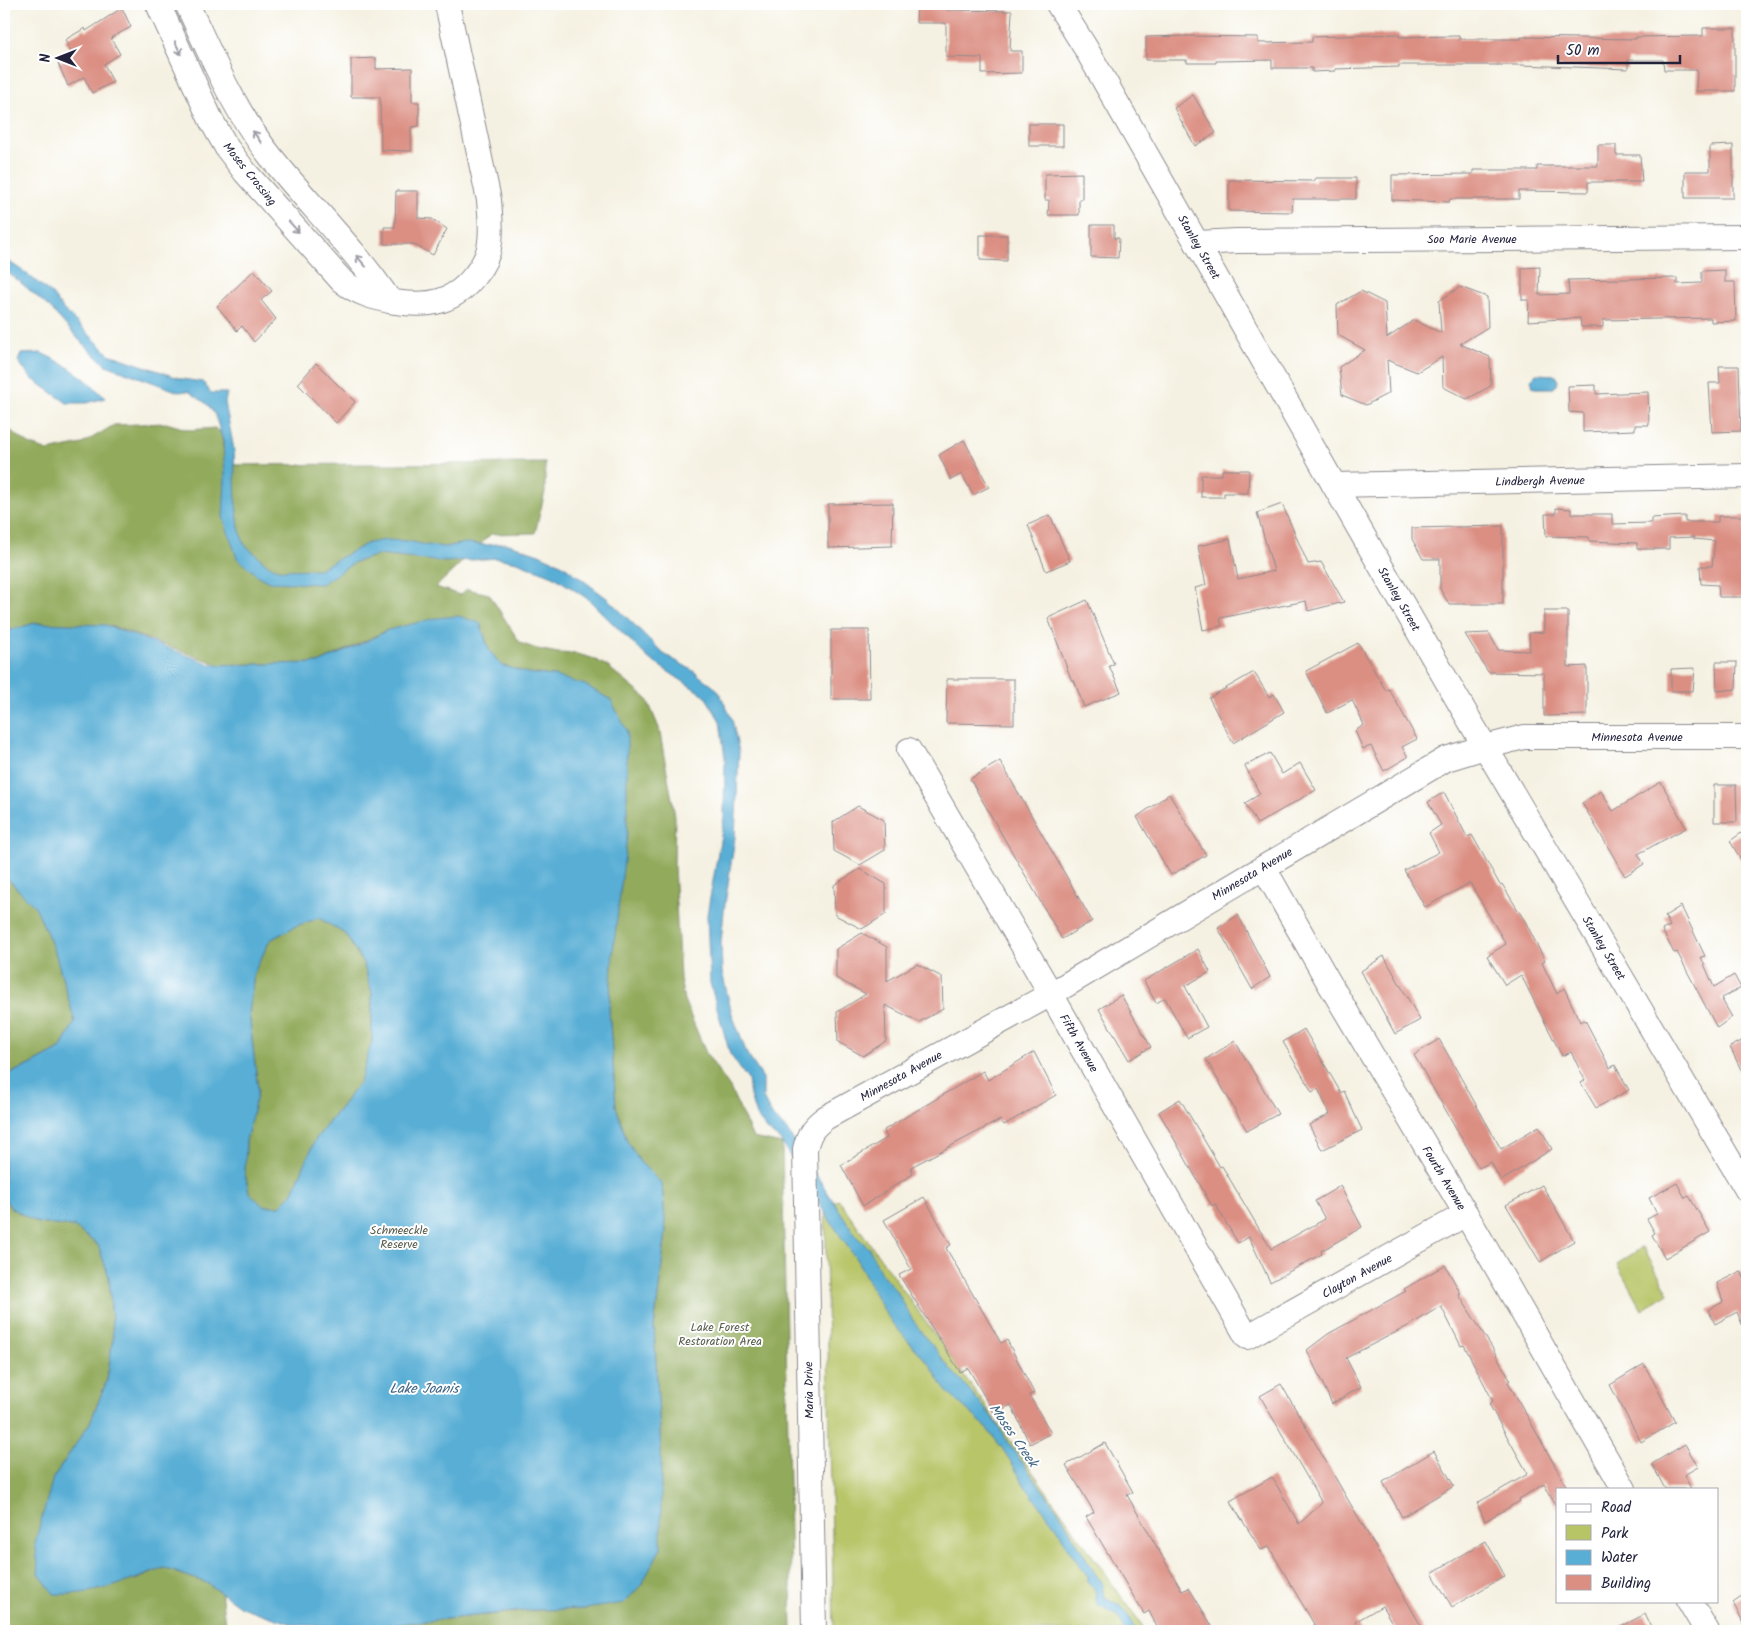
<svg xmlns="http://www.w3.org/2000/svg" width="1751" height="1635" font-family="Kalam,sans-serif">
<style>
.green{fill:#b8c567;stroke:#6d7451}
.forest{fill:#92aa5c;stroke:#5a664c}
.water{fill:#59aed5;stroke:#3e6888;fill-rule:evenodd}
.building{fill:#db8e82}
.lines{fill:none;stroke-linecap:round;stroke-linejoin:round}
.minor-casing{stroke:#8c8a8e;stroke-width:26}
.minor{stroke:#fff;stroke-width:24}
.oneway{stroke:#9c9ca7}
.labels{text-anchor:middle;stroke-width:4;stroke-linejoin:round;paint-order:stroke}
.street-label{font-size:12px;fill:#22223b;stroke:#fff}
.park-label{font-size:12px;fill:#565b4a;stroke:#fff}
.water-label{font-size:14px;font-style:italic;fill:#3b6180;stroke:#fff}
</style>
<rect width="100%" height="100%" fill="#fff"/>
<filter id="ink" filterUnits="userSpaceOnUse"><feTurbulence type="fractalNoise" baseFrequency=".02" numOctaves="2"/><feDisplacementMap in="SourceGraphic" scale="10" xChannelSelector="R" yChannelSelector="G"/><feConvolveMatrix kernelMatrix="1 2 1 2 8 2 1 2 1" color-interpolation-filters="sRGB"/></filter>
<filter id="wash" filterUnits="userSpaceOnUse"><feTurbulence type="fractalNoise" baseFrequency=".0096" numOctaves="4" result="noise"/><feDisplacementMap in="SourceGraphic" scale="20" xChannelSelector="R" yChannelSelector="G"/><feGaussianBlur stdDeviation="1.12" result="paint"/><feColorMatrix in="noise" values="0 0 0 0 0 0 0 0 0 0 0 0 0 0 0 0 0 1.4 0 .05"/><feComposite in="paint" operator="in"/></filter>
<g filter="url(#wash)">
<rect width="100%" height="100%" fill="#f5f1e2"/>
<g class="green">
<polygon points="839,1200 1146,1631 834,1631 825,1205"/>
<polygon points="1643,1247 1669,1293 1642,1310 1617,1264"/>
</g>
<g class="forest">
<polygon points="166,423 190,430 215,428 222,434 225,465 545,463 545,492 535,533 491,534 436,587 460,595 467,589 489,594 520,643 537,649 558,653 577,654 592,658 607,666 647,699 659,728 675,816 674,866 680,978 684,1000 706,1053 730,1088 753,1138 782,1144 792,1631 344,1631 343,1626 369,1627 533,1610 585,1609 661,1451 654,1328 666,1232 662,1184 640,1162 627,1141 616,1106 609,1010 627,731 554,676 527,673 501,665 489,650 480,623 388,630 318,663 220,665 111,626 35,623 4,632 4,429 7,428 29,444 48,451 82,444 114,425"/>
<polygon points="4,875 36,908 55,952 75,1022 60,1049 30,1065 4,1076"/>
<polygon points="319,918 345,934 363,963 372,993 372,1041 360,1082 315,1140 292,1194 280,1206 263,1206 249,1192 245,1174 246,1141 258,1090 249,1013 254,973 270,940 296,926"/>
<polygon points="4,1198 11,1208 38,1223 74,1227 98,1245 109,1277 113,1338 107,1380 90,1423 53,1478 133,1581 164,1568 207,1583 221,1592 226,1631 4,1631"/>
</g>
<g class="water">
<path d="M 4,258 L 27,274 L 52,294 L 63,309 L 109,354 L 182,379 L 203,382 L 211,393 L 227,393 L 225,402 L 234,450 L 236,503 L 239,527 L 244,544 L 269,566 L 282,570 L 319,569 L 368,543 L 385,540 L 408,541 L 426,545 L 445,547 L 465,543 L 486,545 L 506,543 L 539,554 L 563,565 L 608,599 L 664,654 L 692,670 L 718,690 L 732,719 L 739,752 L 735,837 L 724,911 L 721,943 L 722,972 L 732,1014 L 747,1054 L 763,1078 L 763,1098 L 773,1117 L 786,1129 L 857,1237 L 869,1248 L 881,1273 L 898,1293 L 911,1317 L 924,1336 L 934,1347 L 951,1370 L 961,1380 L 996,1422 L 1008,1443 L 1059,1512 L 1089,1563 C 1093,1568 1093,1572 1097,1576 C 1100,1581 1099,1577 1102,1582 C 1103,1586 1102,1590 1104,1594 C 1106,1601 1114,1602 1119,1605 C 1131,1612 1129,1628 1140,1631 L 1126,1631 L 1118,1616 L 1097,1604 L 1095,1590 L 1087,1581 L 1087,1576 L 1068,1549 L 1058,1529 L 1025,1486 L 1013,1465 L 1002,1448 L 984,1425 L 946,1391 L 930,1365 L 893,1324 L 884,1311 L 858,1262 L 829,1219 L 780,1140 L 767,1130 L 756,1116 L 750,1096 L 748,1080 L 730,1054 L 710,983 L 707,915 L 724,818 L 725,758 L 720,721 L 705,696 L 649,659 L 588,599 L 553,576 L 517,562 L 497,558 L 445,562 L 378,555 L 355,562 L 321,584 L 269,582 L 258,576 L 237,558 L 223,517 L 225,477 L 223,441 L 215,415 L 207,404 L 188,391 L 179,392 L 106,365 L 83,344 L 50,308 L 19,281 L 4,270 Z"/>
<path d="M 41,353 C 66,364 87,378 105,398 L 87,403 L 67,403 L 31,378 L 18,361 L 21,354 Z"/>
<polygon points="1536,374 1555,375 1557,377 1558,382 1554,388 1535,388 1533,387 1531,379"/>
<path d="M 458,616 L 480,623 L 489,650 L 501,665 L 527,673 L 554,676 L 585,685 L 611,700 L 627,731 L 627,837 L 613,951 L 609,1010 L 616,1106 L 627,1141 L 640,1162 L 662,1184 L 666,1232 L 654,1328 L 661,1451 L 661,1548 L 642,1584 L 624,1603 L 585,1609 L 533,1610 L 369,1627 L 295,1625 L 241,1607 L 207,1583 L 164,1568 C 128,1582 93,1596 54,1594 L 39,1574 L 35,1542 L 53,1478 L 90,1423 L 107,1380 L 113,1338 L 109,1277 L 98,1245 L 74,1227 L 38,1223 L 11,1208 L 4,1198 L 4,1076 L 30,1065 L 60,1049 L 75,1022 L 55,952 L 36,908 L 4,875 L 4,632 L 35,623 L 106,625 L 213,665 L 318,663 L 361,644 L 388,630 L 436,618 ZM 319,918 L 345,934 L 363,963 L 372,993 L 372,1041 L 360,1082 L 315,1140 L 292,1194 L 280,1206 L 263,1206 L 249,1192 L 245,1174 L 246,1141 L 258,1090 L 249,1013 L 254,973 L 270,940 L 296,926 Z"/>
</g>
<g id="blocks">
<g class="building">
<polygon points="917,4 947,5 947,10 1012,11 1010,51 1022,51 1022,73 982,74 982,58 946,57 946,23 916,23"/>
<polygon points="122,8 131,27 111,38 120,54 104,64 113,82 92,93 84,77 68,86 58,63 72,55 65,40 85,28 86,31"/>
<polygon points="1703,28 1735,28 1735,91 1696,91 1697,70 1664,70 1663,60 1628,60 1628,69 1521,65 1399,65 1399,67 1335,69 1335,71 1312,72 1312,68 1272,68 1272,60 1216,61 1216,63 1187,63 1187,60 1146,60 1146,37 1187,36 1258,37 1258,43 1312,42 1312,37 1399,34 1399,37 1459,36 1459,39 1521,39 1521,37 1636,39 1636,37 1703,36"/>
<polygon points="376,58 376,69 412,68 412,102 419,102 419,126 411,127 411,151 381,150 380,97 351,97 351,59"/>
<polygon points="1193,95 1216,133 1195,146 1174,108"/>
<rect x="1029" y="124" width="34" height="22"/>
<polygon points="1598,145 1616,145 1616,155 1640,155 1642,182 1588,182 1588,192 1519,191 1519,199 1450,199 1449,202 1392,200 1392,175 1473,174 1473,170 1537,170 1537,166 1598,166"/>
<polygon points="1733,145 1733,198 1685,198 1685,171 1710,171 1710,146"/>
<polygon points="1082,173 1082,199 1079,199 1079,215 1048,215 1049,200 1045,200 1045,174"/>
<polygon points="1315,178 1356,178 1356,199 1293,199 1292,212 1229,211 1229,180 1315,181"/>
<polygon points="396,191 418,191 418,218 432,219 447,229 433,255 413,244 384,244 384,227 395,227"/>
<polygon points="1091,225 1114,225 1114,238 1119,238 1118,258 1091,257"/>
<polygon points="980,235 1007,235 1007,261 980,260"/>
<polygon points="1540,267 1539,295 1569,294 1568,280 1677,278 1677,284 1702,283 1702,271 1725,270 1725,282 1735,282 1736,321 1711,322 1711,318 1603,320 1603,327 1581,327 1580,318 1528,321 1529,300 1522,300 1522,268"/>
<polygon points="254,270 272,291 261,300 276,319 254,342 242,326 237,331 217,306"/>
<polygon points="1460,287 1487,297 1488,327 1460,344 1490,357 1491,386 1467,399 1443,387 1442,357 1417,372 1387,360 1389,393 1366,405 1342,395 1339,367 1365,350 1338,335 1337,305 1361,291 1385,303 1387,338 1414,320 1441,333 1439,301"/>
<polygon points="316,363 355,402 336,423 298,384"/>
<polygon points="1719,366 1739,366 1741,431 1712,432 1709,383 1720,383"/>
<polygon points="1596,385 1596,394 1648,392 1649,425 1635,425 1635,430 1583,432 1583,413 1569,412 1568,386"/>
<polygon points="964,440 989,487 973,495 962,474 951,480 939,455"/>
<polygon points="1222,470 1249,470 1248,493 1224,493 1224,497 1201,497 1201,475 1222,475"/>
<polygon points="893,503 892,546 828,548 828,504"/>
<polygon points="1282,504 1308,564 1321,562 1344,602 1308,611 1306,601 1220,618 1222,626 1203,630 1195,588 1206,585 1198,546 1230,539 1238,579 1274,571 1257,513"/>
<polygon points="1556,508 1571,509 1571,514 1612,514 1612,524 1651,523 1651,518 1685,516 1685,522 1718,522 1718,516 1745,516 1745,547 1742,547 1745,597 1719,597 1718,585 1701,584 1700,566 1712,566 1715,541 1694,539 1694,537 1669,538 1669,549 1637,549 1637,543 1589,541 1589,537 1546,536 1545,514 1556,514"/>
<polygon points="1050,515 1070,561 1046,571 1028,525"/>
<polygon points="1503,526 1503,604 1449,604 1440,589 1440,559 1423,559 1412,539 1412,528"/>
<polygon points="1087,600 1114,664 1109,666 1121,692 1084,707 1074,680 1072,681 1048,618"/>
<polygon points="1544,611 1568,611 1568,667 1587,666 1587,715 1544,716 1544,673 1488,672 1465,634 1489,633 1498,650 1530,651 1529,633 1544,632"/>
<polygon points="831,630 869,630 870,699 831,699"/>
<polygon points="1358,643 1386,691 1389,689 1417,739 1402,747 1408,757 1384,771 1371,746 1363,749 1355,731 1364,725 1352,700 1327,713 1306,671"/>
<polygon points="1716,662 1737,662 1736,689 1717,691"/>
<polygon points="1695,668 1693,691 1671,691 1671,669"/>
<polygon points="1254,672 1269,697 1274,694 1284,712 1233,743 1209,698"/>
<polygon points="947,679 1014,679 1014,724 946,723"/>
<polygon points="1270,753 1282,774 1300,763 1316,790 1257,824 1245,803 1260,794 1245,766"/>
<polygon points="1000,761 1092,921 1062,939 970,779"/>
<polygon points="1661,782 1686,828 1638,854 1644,864 1625,876 1582,803 1601,791 1613,811"/>
<polygon points="1714,785 1736,785 1737,822 1714,822"/>
<polygon points="1444,792 1467,837 1472,835 1500,885 1502,884 1526,923 1545,961 1542,963 1557,994 1564,988 1580,1022 1585,1020 1610,1068 1615,1065 1629,1090 1596,1108 1581,1083 1585,1080 1571,1052 1562,1056 1521,975 1505,985 1487,956 1506,944 1470,883 1425,907 1404,870 1439,852 1429,833 1441,825 1428,802"/>
<polygon points="1169,794 1206,855 1171,875 1137,817"/>
<polygon points="858,806 884,820 885,850 860,865 834,851 833,822"/>
<polygon points="1747,829 1747,870 1730,841"/>
<polygon points="860,869 886,884 886,914 862,929 835,915 834,885"/>
<polygon points="1681,906 1705,956 1701,957 1714,987 1734,975 1741,988 1721,998 1732,1017 1717,1028 1677,952 1674,953 1662,930 1670,926 1665,916"/>
<polygon points="1238,915 1270,977 1252,989 1218,928"/>
<polygon points="862,933 887,947 887,981 917,964 942,977 943,1009 919,1022 885,1005 886,1041 863,1056 838,1042 837,1012 866,994 836,978 836,949"/>
<polygon points="1198,949 1210,972 1185,986 1207,1027 1187,1038 1165,998 1156,1003 1144,981"/>
<polygon points="1384,956 1420,1020 1395,1034 1361,971"/>
<polygon points="1121,995 1151,1047 1129,1060 1099,1009"/>
<polygon points="1304,1029 1341,1093 1344,1091 1362,1130 1322,1150 1309,1125 1330,1114 1318,1089 1312,1092 1283,1042"/>
<polygon points="1747,1038 1747,1082 1730,1047"/>
<polygon points="1439,1039 1501,1149 1539,1126 1552,1149 1501,1181 1491,1162 1479,1168 1414,1055"/>
<polygon points="1235,1041 1278,1114 1247,1131 1206,1059"/>
<polygon points="1034,1052 1056,1095 1004,1125 1000,1120 911,1167 913,1174 863,1206 841,1165 887,1138 884,1130 983,1071 988,1080"/>
<polygon points="1180,1099 1220,1167 1222,1166 1271,1249 1325,1219 1315,1201 1340,1186 1362,1227 1321,1251 1322,1254 1270,1282 1249,1237 1238,1243 1215,1204 1212,1206 1159,1112"/>
<polygon points="1677,1183 1685,1198 1689,1196 1710,1232 1665,1258 1652,1235 1655,1233 1647,1219 1657,1214 1649,1198"/>
<polygon points="1542,1185 1574,1241 1540,1262 1506,1205"/>
<polygon points="924,1197 951,1245 946,1248 1001,1343 1007,1340 1034,1393 1029,1395 1051,1433 1030,1444 1011,1405 994,1413 968,1368 960,1372 899,1275 911,1269 884,1220"/>
<polygon points="1445,1265 1461,1294 1459,1295 1493,1349 1510,1380 1508,1382 1568,1489 1557,1489 1557,1508 1544,1484 1519,1499 1520,1501 1485,1521 1477,1503 1528,1474 1489,1404 1493,1401 1464,1345 1461,1346 1441,1306 1412,1324 1346,1358 1361,1387 1332,1404 1307,1350 1328,1334 1406,1291 1404,1289"/>
<polygon points="1741,1271 1747,1284 1746,1334 1737,1312 1715,1324 1708,1310 1723,1302 1717,1283"/>
<polygon points="1644,1364 1675,1422 1641,1442 1610,1385"/>
<polygon points="1281,1384 1424,1631 1397,1631 1382,1606 1355,1622 1361,1631 1318,1631 1269,1547 1261,1550 1230,1501 1272,1477 1299,1524 1322,1503 1260,1396"/>
<polygon points="1105,1443 1133,1492 1127,1495 1182,1591 1189,1588 1215,1631 1159,1631 1149,1611 1144,1614 1086,1517 1094,1512 1066,1465"/>
<polygon points="1685,1444 1698,1467 1684,1475 1691,1489 1665,1489 1652,1464"/>
<polygon points="1434,1451 1454,1486 1402,1517 1383,1482"/>
<polygon points="1486,1541 1505,1576 1452,1607 1432,1573"/>
<polygon points="1747,1593 1747,1629 1733,1603"/>
<polygon points="1645,1614 1653,1631 1613,1631"/>
</g>
</g>
</g>
<g filter="url(#ink)">
<use href="#blocks" fill-opacity="0" stroke="#8c8a8e" stroke-width="1"/>
<g class="lines">
<defs>
<g id="minor">
<path d="M 158,4 L 211,120 L 227,148 L 245,172 L 342,281 C 358,294 375,298 395,302 C 429,307 455,303 476,274 C 483,265 489,254 490,242 C 492,228 490,214 489,200 L 447,4"/>
<path d="M 187,4 C 212,57 234,111 271,157 C 310,206 355,249 390,301"/>
<polyline points="1058,4 1085,47 1187,226 1334,485 1474,728 1747,1190"/>
<polyline points="1197,243 1237,241 1747,237"/>
<polyline points="1334,485 1747,476"/>
<polyline points="909,750 1051,994 1247,1337 1466,1214"/>
<polyline points="1264,868 1328,981 1466,1214 1624,1489"/>
<polyline points="1689,1601 1707,1631"/>
<path d="M 814,1631 L 805,1149 C 809,1133 812,1128 825,1118 L 1051,994 L 1446,759 L 1485,747 L 1524,737 L 1747,737"/>
</g>
</defs>
<use href="#minor" class="minor-casing"/>
<use href="#minor" class="minor"/>
</g>
<defs><path id="oneway-shaft" d="M-6 0H5M1.5-3L5.5 0L1.5 3" fill="none" stroke-width="1.6" stroke-linecap="round" stroke-linejoin="round" transform="scale(1.25)"/></defs>
<g class="oneway">
<use href="#oneway-shaft" transform="translate(178 48) rotate(65)"/>
<use href="#oneway-shaft" transform="translate(257 137) rotate(-125)"/>
<use href="#oneway-shaft" transform="translate(294 227) rotate(48)"/>
<use href="#oneway-shaft" transform="translate(361 261) rotate(-131)"/>
</g>
</g>
<g class="labels">
<g class="street-label">
<text transform="translate(250 174) rotate(51)" y="4">Moses Crossing</text>
<text x="1472" y="243">Soo Marie Avenue</text>
<text transform="translate(1199 247) rotate(60)" y="4">Stanley Street</text>
<text transform="translate(1540 481) rotate(-1)" y="4">Lindbergh Avenue</text>
<text transform="translate(1399 599) rotate(60)" y="4">Stanley Street</text>
<text x="1637" y="741">Minnesota Avenue</text>
<text transform="translate(1252 874) rotate(-31)" y="4">Minnesota Avenue</text>
<text transform="translate(1604 948) rotate(59)" y="4">Stanley Street</text>
<text transform="translate(1079 1043) rotate(60)" y="4">Fifth Avenue</text>
<text transform="translate(901 1076) rotate(-29)" y="4">Minnesota Avenue</text>
<text transform="translate(1444 1178) rotate(59)" y="4">Fourth Avenue</text>
<text transform="translate(1357 1276) rotate(-29)" y="4">Clayton Avenue</text>
<text transform="translate(809 1390) rotate(-91)" y="4">Maria Drive</text>
</g>
<g class="park-label">
<text x="399" y="1234">Schmeeckle<tspan x="399" dy="14">Reserve</tspan></text>
<text x="720" y="1331">Lake Forest<tspan x="720" dy="14">Restoration Area</tspan></text>
</g>
<g class="water-label">
<text x="424" y="1393">Lake Joanis</text>
<text transform="translate(1014 1435) rotate(55)" y="5">Moses Creek</text>
</g>
</g>
<rect width="1751" height="1635" fill="none" stroke="#fff" stroke-width="20"/>
<rect x="1556" y="1488" width="162" height="115" fill="#ffffff" stroke="#a7a7b1"/>
<rect x="1566" y="1504" width="25" height="8" fill="#ffffff" stroke="#a7a7b1"/>
<text x="1601" y="1512" font-size="15" fill="#22223b">Road</text>
<rect x="1566" y="1525" width="25" height="15" fill="#b8c567" stroke="#a7a7b1"/>
<text x="1601" y="1538" font-size="15" fill="#22223b">Park</text>
<rect x="1566" y="1550" width="25" height="15" fill="#59aed5" stroke="#a7a7b1"/>
<text x="1601" y="1562" font-size="15" fill="#22223b">Water</text>
<rect x="1566" y="1575" width="25" height="15" fill="#db8e82" stroke="#a7a7b1"/>
<text x="1601" y="1588" font-size="15" fill="#22223b">Building</text>
<g transform="translate(58 58) rotate(270)" stroke="#ffffff" stroke-width="4" paint-order="stroke">
<path d="M0-4L9 19L0 12L-9 19Z" fill="#22223b"/>
<text y="-8" font-size="14" font-weight="bold" text-anchor="middle" fill="#22223b">N</text>
</g>
<path d="M1558 55v8h122v-8" fill="none" stroke="#22223b" stroke-width="2.5"/>
<text x="1566" y="55" font-size="15" fill="#22223b" stroke="#ffffff" stroke-width="4" paint-order="stroke">50 m</text>
</svg>
